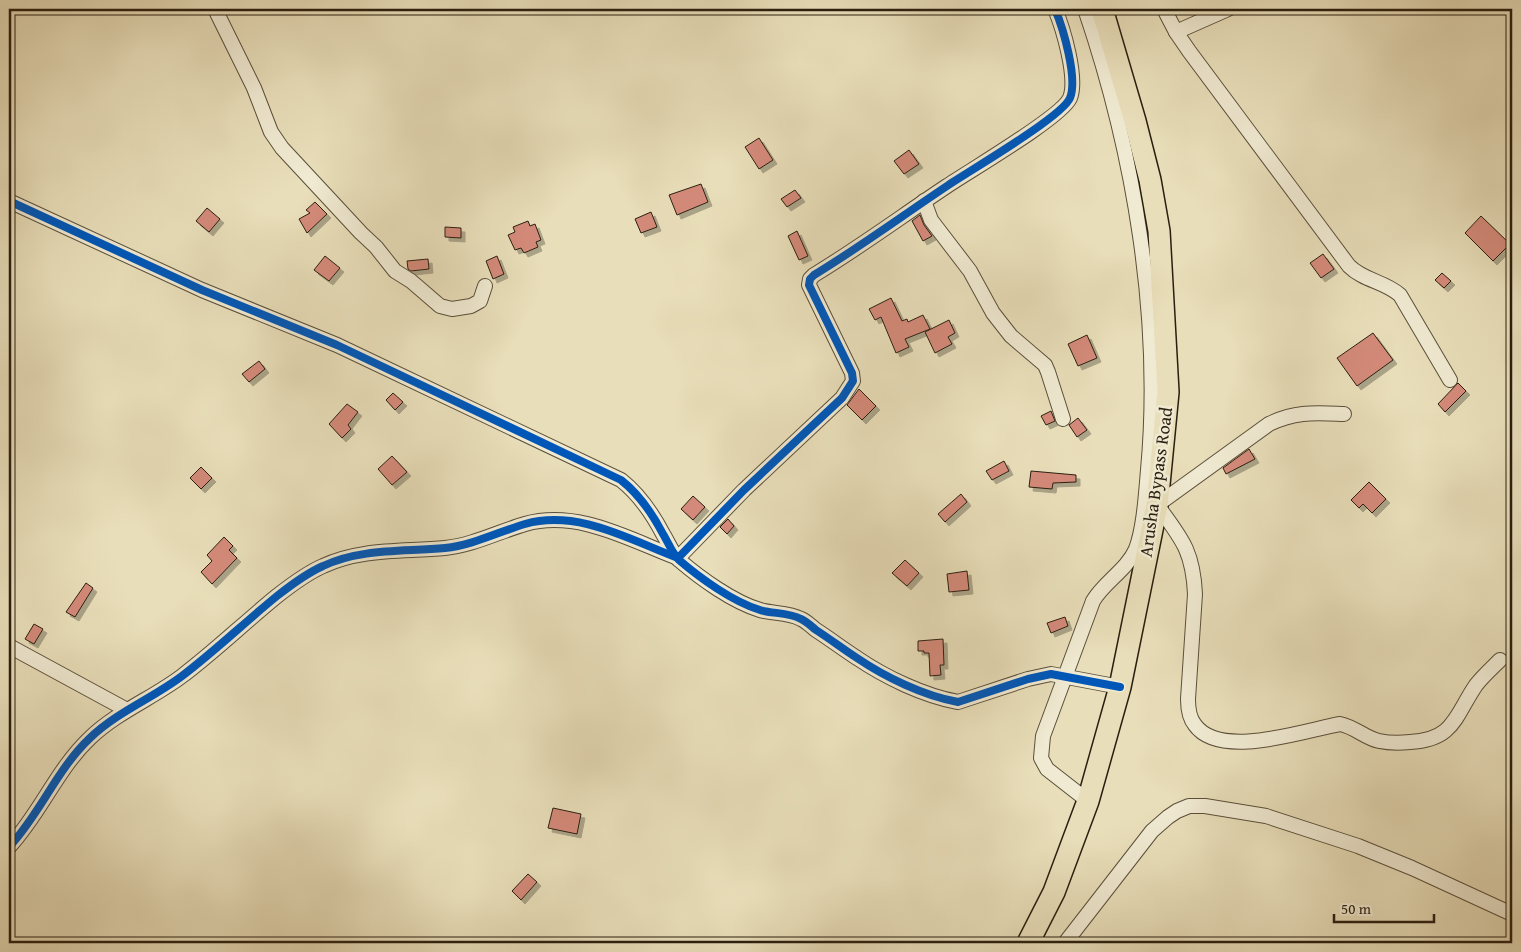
<svg xmlns="http://www.w3.org/2000/svg" width="1521" height="952" font-family="'Gentium Book Plus',serif">
<style>
.building{fill:#d48a7a;stroke:#2a1f10;filter:url(#shadow)}
.lines{fill:none;stroke-linecap:round;stroke-linejoin:round}
.street-casing{stroke:#5a4f3a;stroke-width:16}
.primary-casing{stroke:#2a1f10;stroke-width:24}
.street{stroke:#f0ead2;stroke-width:14}
.primary{stroke:#e8deb9;stroke-width:21}
.cycleway-casing{stroke:#f0ead2;stroke-width:11}
.cycleway{stroke:#0057b8;stroke-width:8}
.labels{text-anchor:middle;stroke-width:5;stroke-linejoin:round;paint-order:stroke}
.street-label{font-size:18px;fill:#2a1f10;stroke:#f0ead2}
</style>
<defs>
<filter id="shadow"><feDropShadow dx="4" dy="4" stdDeviation="0" flood-color="#0004"/></filter>
</defs>
<rect width="100%" height="100%" fill="#e8deb9"/>
<filter id="stains"><feTurbulence type="fractalNoise" baseFrequency=".004" numOctaves="4"/><feColorMatrix values="0 0 0 0 .2 0 0 0 0 .09 0 0 0 0 .02 0 0 0 .5 -.17"/></filter>
<radialGradient id="worn" r=".72"><stop offset=".6" stop-color="#630" stop-opacity="0"/><stop offset="1" stop-color="#630" stop-opacity=".3"/></radialGradient>
<g class="building">
<polygon points="759,138 773,160 759,169 745,147"/>
<polygon points="909,150 919,164 904,174 894,161"/>
<polygon points="701,184 708,202 677,215 669,195"/>
<polygon points="795,190 801,198 787,207 781,199"/>
<polygon points="315,202 327,214 307,233 299,219 310,213 306,210"/>
<polygon points="207,208 220,219 209,232 196,221"/>
<polygon points="651,212 657,227 641,233 635,219"/>
<polygon points="920,215 924,225 932,236 923,241 912,221"/>
<polygon points="1481,216 1510,244 1493,261 1465,233"/>
<polygon points="528,221 530,226 535,224 541,240 536,242 538,247 524,253 521,248 515,250 508,235 515,232 513,227"/>
<polygon points="445,227 461,228 461,238 445,237"/>
<polygon points="797,231 808,256 799,260 788,236"/>
<polygon points="1323,254 1334,269 1321,278 1310,263"/>
<polygon points="325,256 340,268 329,281 314,270"/>
<polygon points="497,256 504,274 493,279 486,261"/>
<polygon points="428,259 429,269 411,271 408,269 407,261"/>
<polygon points="1442,273 1451,281 1444,288 1435,280"/>
<polygon points="891,298 902,321 907,319 908,322 923,315 930,329 905,339 909,347 896,353 881,317 875,320 869,309"/>
<polygon points="949,320 955,333 948,337 952,344 935,353 925,332"/>
<polygon points="1373,333 1393,360 1357,386 1337,358"/>
<polygon points="1087,335 1097,358 1078,366 1068,344"/>
<polygon points="259,361 265,369 249,382 242,374"/>
<polygon points="1458,383 1466,391 1445,412 1438,404"/>
<polygon points="859,389 876,406 862,420 847,405"/>
<polygon points="393,393 403,402 395,410 386,400"/>
<polygon points="347,404 358,412 348,425 351,429 342,438 329,424"/>
<polygon points="1051,411 1055,421 1046,425 1041,416"/>
<polygon points="1078,418 1087,430 1077,437 1069,425"/>
<polygon points="1249,449 1255,459 1226,474 1223,468"/>
<polygon points="392,456 407,472 392,485 378,469"/>
<polygon points="1004,461 1009,471 992,480 986,471"/>
<polygon points="201,467 212,478 201,489 190,478"/>
<polygon points="1031,471 1076,475 1076,482 1053,483 1052,489 1029,487"/>
<polygon points="1369,482 1386,499 1372,513 1363,504 1359,508 1351,500"/>
<polygon points="961,494 967,502 945,522 938,514"/>
<polygon points="693,496 705,507 693,520 681,509"/>
<polygon points="728,519 734,526 727,534 720,527"/>
<polygon points="224,537 233,546 229,550 237,558 212,584 201,572 212,561 207,555"/>
<polygon points="905,560 919,573 907,586 892,573"/>
<polygon points="967,571 969,590 949,592 947,574"/>
<polygon points="86,583 93,588 75,617 66,612"/>
<polygon points="1065,617 1068,626 1051,633 1047,623"/>
<polygon points="34,624 43,629 34,644 25,639"/>
<polygon points="943,639 944,665 940,665 941,675 930,676 929,653 924,653 924,651 918,651 918,641"/>
<polygon points="553,808 581,814 577,834 548,828"/>
<polygon points="528,874 537,882 521,900 512,891"/>
</g>
<g class="lines">
<defs>
<g id="street">
<polyline points="215,9 254,88 271,132 282,148 361,233 376,247 395,271 411,281 440,306 452,309 471,306 480,301 485,286"/>
<path d="M 1085,9 C 1134,153 1162,318 1148,470 C 1146,493 1144,528 1136,549 C 1127,570 1104,582 1093,601 L 1043,736 L 1041,758 L 1047,769 L 1088,801"/>
<path d="M 1164,9 L 1176,32 L 1189,51 L 1349,266 C 1364,281 1384,281 1400,295 L 1450,380"/>
<polyline points="1176,32 1228,9"/>
<path d="M 9,201 L 202,290 L 337,345 L 621,480 C 640,495 652,513 663,534 C 668,542 672,553 679,560 C 700,578 733,602 760,610 C 773,614 788,612 801,619 C 806,621 811,626 816,630 C 830,639 843,649 857,658 C 885,677 924,696 958,702 L 1028,679 L 1051,674 L 1120,687"/>
<polyline points="924,201 931,220 970,271 993,313 1011,336 1045,365 1048,372 1063,419"/>
<path d="M 1344,414 C 1315,413 1296,411 1269,424 L 1157,505 C 1182,539 1193,551 1195,594 L 1188,699 C 1188,708 1189,718 1195,725 C 1220,760 1306,730 1340,724 C 1355,727 1365,738 1379,741 C 1389,743 1400,743 1410,742 C 1454,740 1455,716 1476,685 C 1483,676 1492,668 1500,660"/>
<polyline points="9,646 127,710"/>
<path d="M 9,847 C 40,814 57,769 90,738 C 117,712 153,698 182,676 C 215,651 245,622 277,596 C 291,585 307,573 323,566 C 361,548 404,552 445,548 C 473,545 498,532 525,524 C 578,509 630,540 678,558 L 744,490 L 842,398 L 853,381 L 852,373 L 809,285 L 810,279 L 814,275 C 860,247 902,216 947,186 C 969,171 1062,117 1070,98 C 1078,78 1063,28 1055,9"/>
<polyline points="1065,943 1152,831 1168,817 1177,811 1189,806 1205,806 1266,816 1358,846 1412,868 1512,914"/>
</g>
<polyline id="primary" points="1028,943 1054,892 1088,801 1120,687 1157,505 1168,392 1159,231 1150,180 1135,121 1102,9"/>
</defs>
<use href="#street" class="street-casing"/>
<use href="#primary" class="primary-casing"/>
<use href="#street" class="street"/>
<use href="#primary" class="primary"/>
<defs>
<g id="cycleway">
<path d="M 9,201 L 202,290 L 337,345 L 621,480 C 640,495 652,513 663,534 C 668,542 672,553 679,560 C 700,578 733,602 760,610 C 773,614 788,612 801,619 C 806,621 811,626 816,630 C 830,639 843,649 857,658 C 885,677 924,696 958,702 L 1028,679 L 1051,674 L 1120,687"/>
<path d="M 9,847 C 40,814 57,769 90,738 C 117,712 153,698 182,676 C 215,651 245,622 277,596 C 291,585 307,573 323,566 C 361,548 404,552 445,548 C 473,545 498,532 525,524 C 578,509 630,540 678,558 L 744,490 L 842,398 L 853,381 L 852,373 L 809,285 L 810,279 L 814,275 C 860,247 902,216 947,186 C 969,171 1062,117 1070,98 C 1078,78 1063,28 1055,9"/>
</g>
</defs>
<use href="#cycleway" class="cycleway-casing"/>
<use href="#cycleway" class="cycleway"/>
</g>
<g class="labels">
<g class="street-label">
<text transform="translate(1156 482) rotate(-82)" y="6">Arusha Bypass Road</text>
</g>
</g>
<rect width="1521" height="952" fill="none" stroke="#e8deb9" stroke-width="30"/>
<rect x="10" y="10" width="1501" height="932" fill="none" stroke="#2a1f10" stroke-width="2.5"/>
<rect x="15" y="15" width="1491" height="922" fill="none" stroke="#2a1f10"/>
<path d="M1334 914v8h100v-8" fill="none" stroke="#2a1f10" stroke-width="2.5"/>
<text x="1341" y="914" font-size="15" fill="#2a1f10" stroke="#f0ead2" stroke-width="4" paint-order="stroke">50 m</text>
<rect width="100%" height="100%" filter="url(#stains)"/>
<rect width="100%" height="100%" fill="url(#worn)"/>
</svg>
